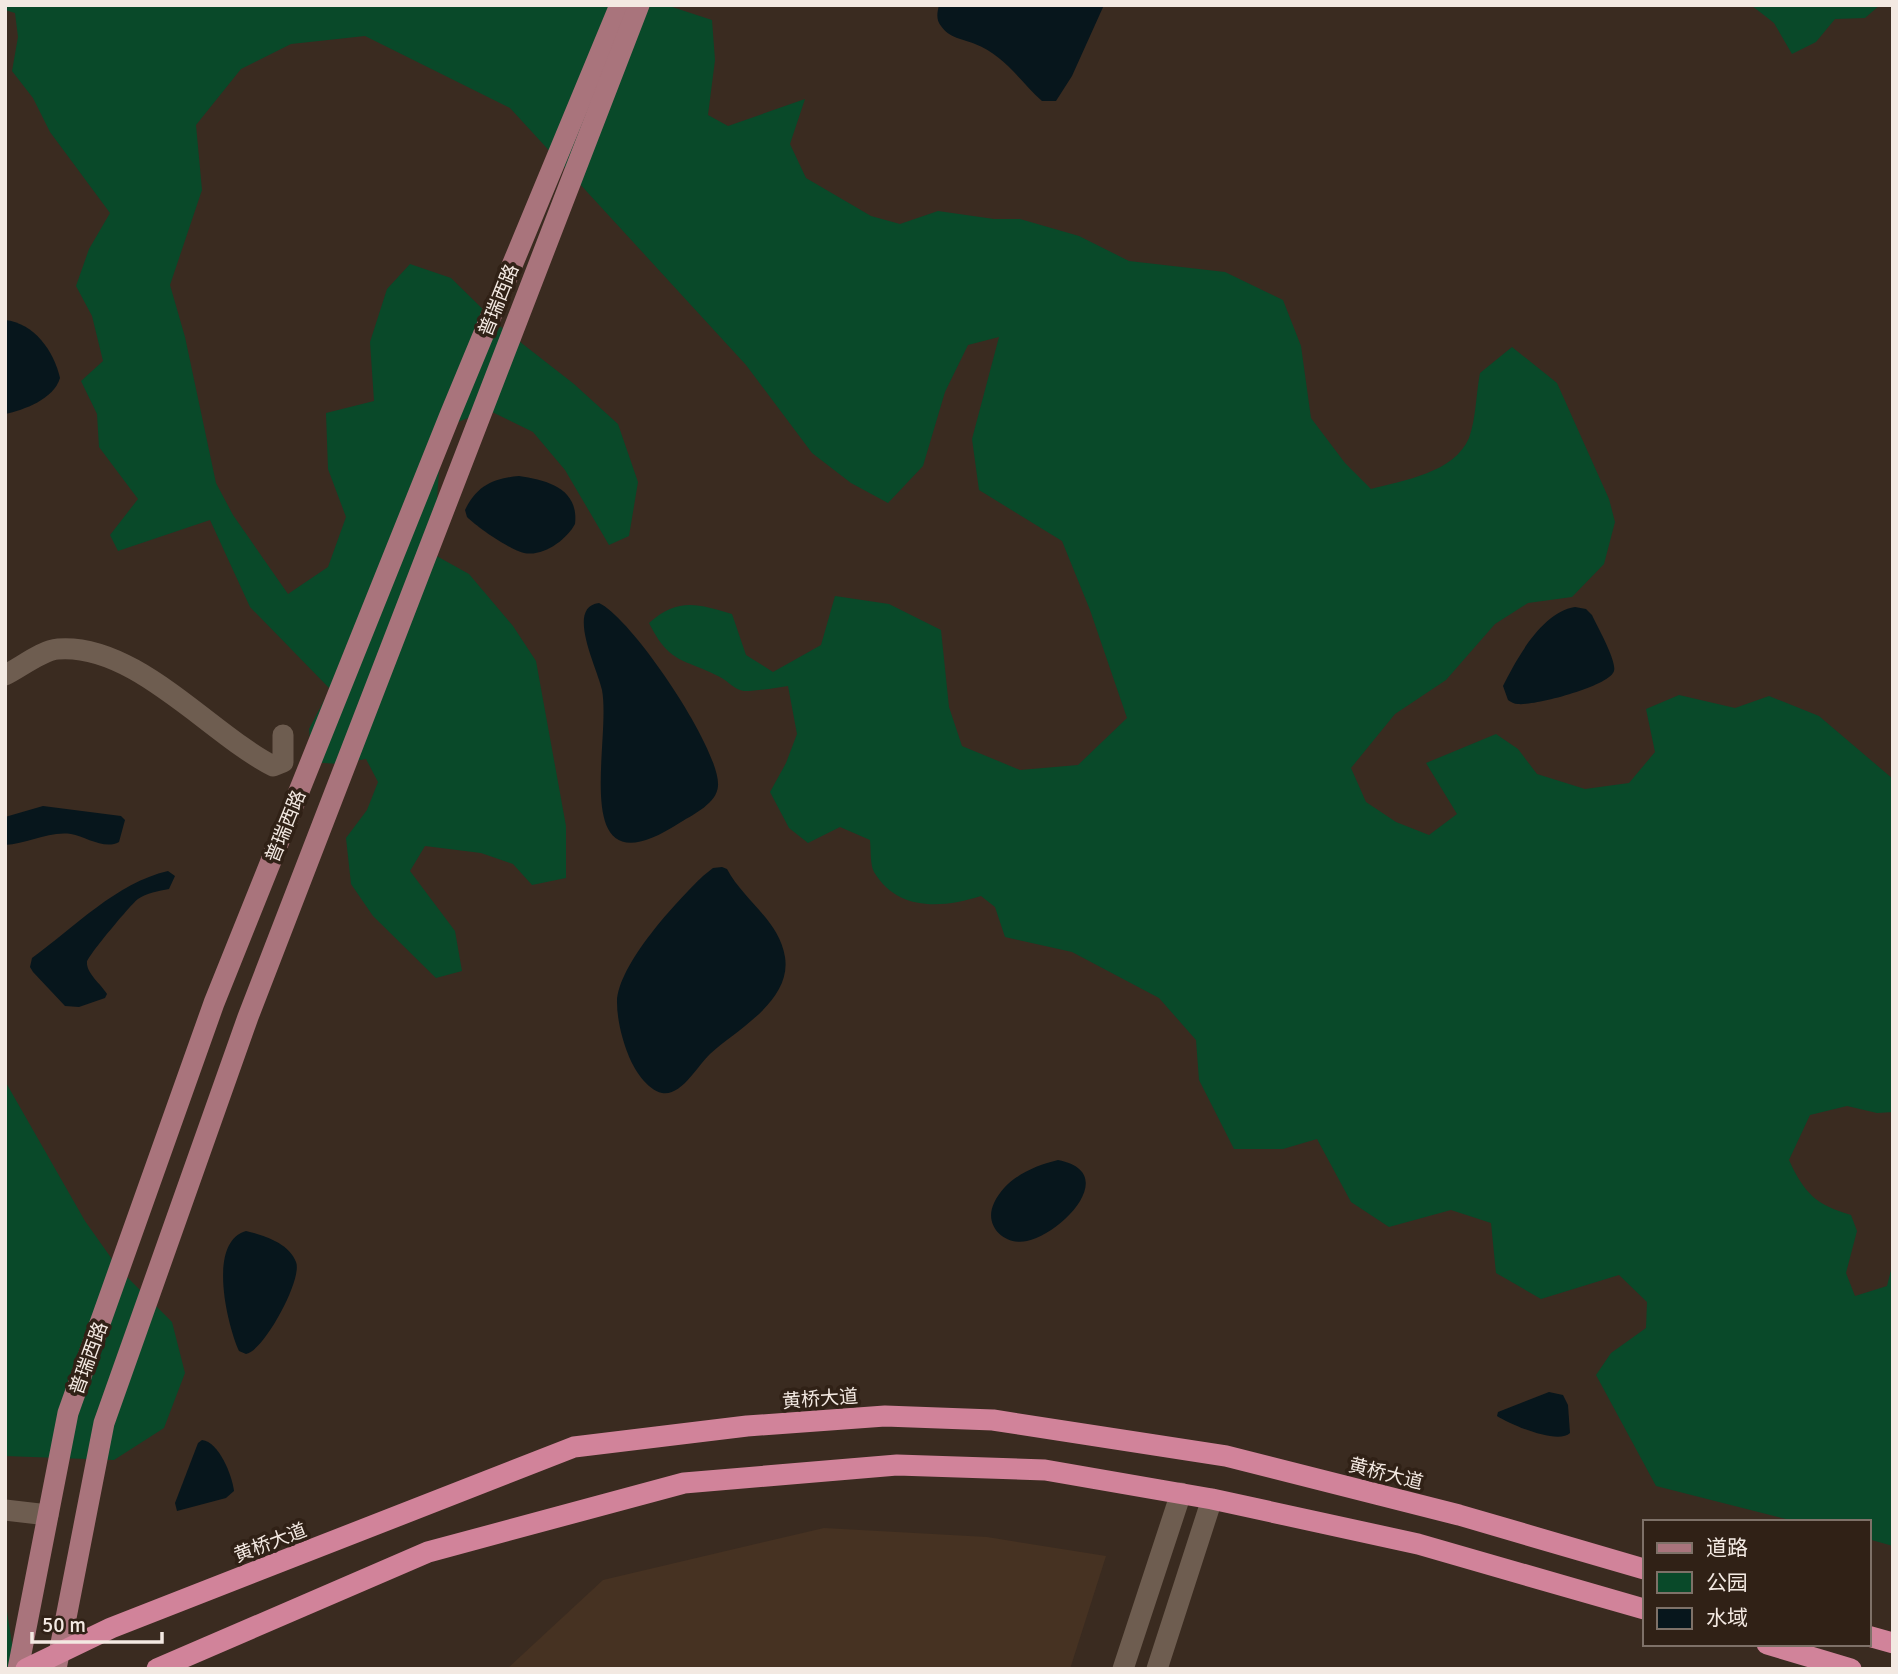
<svg xmlns="http://www.w3.org/2000/svg" width="1898" height="1674" font-family="Signika,'Noto Sans SC',sans-serif">
<style>
.built{fill:#463222}
.green{fill:#094929}
.water{fill:#07161c}
.lines{fill:none;stroke-linecap:round;stroke-linejoin:round}
.minor{stroke:#6e5d50;stroke-width:21}
.major{stroke:#a9747c;stroke-width:21}
.highway{stroke:#d1839a;stroke-width:21}
.labels{text-anchor:middle;stroke-width:7;stroke-linejoin:round;paint-order:stroke}
.street-label{font-size:19px;fill:#f3e9e2;stroke:#302116}
</style>
<rect width="100%" height="100%" fill="#3a2b20"/>
<polygon class="built" points="824,1528 987,1537 1106,1556 1070,1669 507,1669 603,1580"/>
<g class="green">
<path d="M 5,5 L 666,5 L 712,20 L 715,60 L 708,115 L 728,126 L 805,99 L 790,144 L 806,178 L 871,216 L 900,224 L 938,211 L 994,219 L 1020,219 L 1079,236 L 1129,261 L 1225,272 L 1283,300 L 1301,346 L 1311,418 L 1345,463 L 1371,489 C 1404,480 1454,473 1469,438 C 1476,419 1476,394 1480,373 L 1512,347 L 1557,383 L 1609,499 L 1615,522 L 1604,564 L 1572,597 L 1528,603 L 1495,624 L 1446,680 L 1395,714 L 1351,768 L 1366,802 L 1396,822 L 1429,835 L 1457,814 L 1426,763 L 1496,734 L 1518,749 L 1537,774 L 1585,789 L 1629,783 L 1655,752 L 1646,709 L 1679,695 L 1735,708 L 1769,696 L 1819,716 L 1893,779 L 1893,1112 L 1877,1113 L 1847,1106 L 1810,1115 L 1789,1160 C 1804,1193 1816,1205 1851,1215 L 1857,1231 L 1846,1273 L 1855,1296 L 1887,1286 L 1893,1262 L 1893,1546 L 1868,1539 L 1868,1522 L 1798,1522 L 1656,1486 L 1596,1375 L 1611,1353 L 1646,1328 L 1647,1302 L 1619,1275 L 1541,1299 L 1496,1273 L 1491,1223 L 1451,1210 L 1389,1227 L 1351,1202 L 1317,1139 L 1283,1149 L 1234,1149 L 1199,1080 L 1196,1040 L 1159,998 L 1072,952 L 1005,937 L 995,907 L 981,896 C 943,908 898,912 874,872 C 870,865 871,849 870,840 L 840,827 L 808,843 L 789,828 L 770,792 L 786,763 L 797,734 L 788,686 C 774,688 758,691 744,691 C 735,690 728,681 720,677 C 684,658 670,665 649,623 C 678,597 698,604 732,614 L 746,655 L 773,672 L 821,645 L 835,596 L 889,604 L 941,630 L 949,707 L 962,746 L 1020,770 L 1078,765 L 1127,718 L 1090,610 L 1062,541 L 979,490 L 972,439 L 999,337 L 968,345 L 945,392 L 923,466 L 888,503 L 851,483 L 812,453 L 746,365 L 510,108 L 365,36 L 291,44 L 241,69 L 196,125 L 202,190 L 170,285 L 185,337 L 216,483 L 233,515 L 288,594 L 328,567 L 346,517 L 328,469 L 326,413 L 374,401 L 370,342 L 387,289 L 410,264 L 451,278 L 501,327 L 574,384 L 618,424 L 638,482 L 629,536 L 609,545 L 565,470 L 533,432 L 488,410 L 458,422 L 440,458 L 433,554 L 469,574 L 513,626 L 536,661 L 566,826 L 566,878 L 532,885 L 513,864 L 481,853 L 425,846 L 410,871 L 455,931 L 462,971 L 436,978 L 373,916 L 351,884 L 346,838 L 367,810 L 378,782 L 366,759 L 338,764 L 312,762 L 309,729 L 330,689 L 250,607 L 210,520 L 118,551 L 110,535 L 138,499 L 99,447 L 97,414 L 81,381 L 103,361 L 92,316 L 76,286 L 89,249 L 110,213 L 50,132 L 33,98 L 12,71 L 18,37 L 15,13 L 5,10 Z"/>
<polygon points="1751,5 1880,5 1865,18 1835,19 1816,42 1792,54 1774,23"/>
<polygon points="5,1081 85,1221 119,1269 172,1322 185,1373 164,1428 114,1460 5,1456"/>
<polygon points="5,1599 16,1669 5,1669"/>
</g>
<g class="water">
<path d="M 939,5 L 1104,5 L 1072,76 L 1056,101 L 1042,101 C 1020,81 1004,55 975,44 C 963,39 949,38 941,26 C 936,20 937,13 939,5 Z"/>
<path d="M 5,320 C 34,323 54,351 60,378 C 54,399 24,410 5,414 Z"/>
<path d="M 519,476 C 548,480 579,489 575,524 C 567,539 544,557 524,553 C 510,550 477,527 467,517 L 465,510 C 476,486 494,478 519,476 Z"/>
<path d="M 599,603 C 632,618 721,750 718,786 C 717,803 694,814 681,822 C 565,898 612,744 602,690 C 598,669 565,607 599,603 Z"/>
<path d="M 1575,607 L 1586,609 L 1592,615 C 1597,626 1617,661 1614,671 C 1610,686 1534,706 1518,704 C 1514,704 1511,702 1508,700 L 1503,686 C 1517,658 1542,612 1575,607 Z"/>
<path d="M 43,806 L 121,816 L 125,820 L 119,842 C 105,850 86,837 71,834 C 48,831 27,844 5,845 L 5,817 Z"/>
<path d="M 722,867 L 727,869 C 744,901 779,920 785,957 C 792,1001 736,1030 710,1054 C 698,1065 681,1097 662,1093 C 647,1090 633,1068 628,1054 C 622,1039 617,1019 617,1002 C 618,964 677,901 703,876 L 713,868 Z"/>
<path d="M 168,871 L 175,876 L 169,889 C 159,891 146,893 138,899 C 132,903 87,957 87,962 C 86,973 101,984 107,994 L 105,998 L 79,1007 L 65,1006 L 33,972 L 30,967 L 32,958 C 75,927 116,883 168,871 Z"/>
<path d="M 1058,1160 C 1121,1172 1062,1234 1027,1241 C 1005,1246 983,1226 994,1203 C 1006,1178 1033,1166 1058,1160 Z"/>
<path d="M 246,1231 C 263,1235 289,1243 296,1262 C 303,1279 264,1351 246,1354 L 239,1351 C 227,1324 207,1242 246,1231 Z"/>
<path d="M 1549,1392 L 1563,1395 L 1568,1405 L 1570,1433 C 1558,1445 1511,1425 1497,1416 L 1498,1412 Z"/>
<path d="M 202,1440 C 219,1442 232,1475 234,1491 L 226,1498 L 177,1511 L 175,1503 L 198,1443 Z"/>
</g>
<g class="lines">
<g class="minor">
<path d="M 5,675 C 20,668 42,650 58,649 C 135,643 209,733 273,766 L 283,762 L 283,735"/>
<polyline points="5,1510 48,1515"/>
<polyline points="1123,1669 1181,1493"/>
<polyline points="1157,1669 1212,1499"/>
</g>
<g class="major">
<polyline points="18,1669 68,1413 214,1003 450,415 620,5"/>
<polyline points="56,1669 104,1423 248,1017 639,5"/>
</g>
<g class="highway">
<polyline points="1868,1636 1893,1643"/>
<polyline points="1767,1644 1851,1669"/>
<polyline points="26,1669 111,1628 574,1447 747,1426 885,1416 993,1420 1226,1456 1459,1515 1644,1569"/>
<polyline points="157,1669 428,1552 684,1483 897,1465 1045,1470 1212,1499 1418,1544 1644,1609"/>
</g>
</g>
<g class="labels">
<g class="street-label">
<text transform="translate(498 300) rotate(-68)" y="7">普瑞西路</text>
<text transform="translate(285 826) rotate(-68)" y="7">普瑞西路</text>
<text transform="translate(88 1358) rotate(-70)" y="7">普瑞西路</text>
<text transform="translate(820 1398) rotate(-4)" y="7">黄桥大道</text>
<text transform="translate(1386 1473) rotate(14)" y="7">黄桥大道</text>
<text transform="translate(270 1542) rotate(-21)" y="7">黄桥大道</text>
</g>
</g>
<rect width="1898" height="1674" fill="none" stroke="#f3e9e2" stroke-width="14"/>
<rect x="1643" y="1520" width="228" height="126" fill="#302116" stroke="#7e7168" stroke-width="2"/>
<rect x="1657" y="1543" width="35" height="10" fill="#a9747c" stroke="#7e7168" stroke-width="2"/>
<text x="1706" y="1555" font-size="21" fill="#f3e9e2">道路</text>
<rect x="1657" y="1572" width="35" height="21" fill="#094929" stroke="#7e7168" stroke-width="2"/>
<text x="1706" y="1590" font-size="21" fill="#f3e9e2">公园</text>
<rect x="1657" y="1608" width="35" height="21" fill="#07161c" stroke="#7e7168" stroke-width="2"/>
<text x="1706" y="1625" font-size="21" fill="#f3e9e2">水域</text>
<path d="M32 1632v10h130v-10" fill="none" stroke="#f3e9e2" stroke-width="3.5"/>
<text x="42" y="1632" font-size="21" fill="#f3e9e2" stroke="#302116" stroke-width="5" paint-order="stroke">50 m</text>
</svg>
